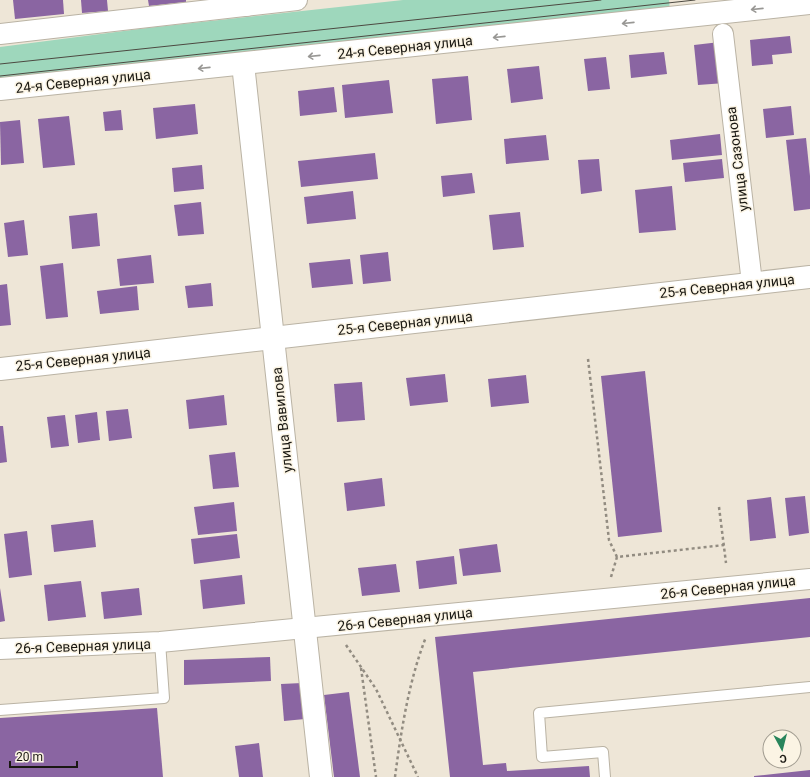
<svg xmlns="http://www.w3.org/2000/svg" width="810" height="777" font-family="Roboto,sans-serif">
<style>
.green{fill:#9ed7bc}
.building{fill:#8a65a2}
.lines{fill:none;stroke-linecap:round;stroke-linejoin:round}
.lane-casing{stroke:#bab3a4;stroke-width:12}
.street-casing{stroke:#bab3a4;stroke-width:22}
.secondary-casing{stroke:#bab3a4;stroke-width:24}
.path{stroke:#928c81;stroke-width:2.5;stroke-dasharray:3 3;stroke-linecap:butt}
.lane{stroke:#fff;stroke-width:10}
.street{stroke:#fff;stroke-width:20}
.secondary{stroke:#fff;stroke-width:22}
.tram{stroke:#4c4941;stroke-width:1}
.oneway{stroke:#989794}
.labels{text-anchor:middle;stroke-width:3;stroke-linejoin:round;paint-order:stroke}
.street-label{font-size:14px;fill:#1a1812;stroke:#fbf4e4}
</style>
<rect width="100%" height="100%" fill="#eee6d7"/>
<polygon class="green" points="403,0 669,0 670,12 0,82 0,47 147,28"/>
<g class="building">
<polygon points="13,0 63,0 64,14 15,19"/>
<polygon points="81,0 107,0 108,11 82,13"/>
<polygon points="148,0 186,0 186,2 149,6"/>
<polygon points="790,36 792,53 772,55 773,64 752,66 750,40"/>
<polygon points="720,42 725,83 698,85 694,45"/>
<polygon points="664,52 667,74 631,78 629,55"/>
<polygon points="606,57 610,89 588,91 584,59"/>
<polygon points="539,66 543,99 511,103 507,69"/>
<polygon points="468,76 472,120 436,124 432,79"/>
<polygon points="389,80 393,113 345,118 342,85"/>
<polygon points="334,87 337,112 300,116 298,91"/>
<polygon points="195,104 198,134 156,139 153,108"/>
<polygon points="791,106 794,135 766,138 763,109"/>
<polygon points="121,110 123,130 105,131 103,112"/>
<polygon points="69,116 75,165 43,168 38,119"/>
<polygon points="20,120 24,163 1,165 0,122"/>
<polygon points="720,134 722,155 672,160 670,140"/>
<polygon points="546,135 549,160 506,164 504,139"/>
<polygon points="806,138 810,176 810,209 794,211 786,140"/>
<polygon points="375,153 378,179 301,187 298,161"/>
<polygon points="599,159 602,191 581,194 578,160"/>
<polygon points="722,159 724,178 685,182 683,163"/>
<polygon points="202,165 204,189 174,192 172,168"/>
<polygon points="472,173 475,193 443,197 441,176"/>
<polygon points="672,186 676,230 639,233 635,190"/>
<polygon points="353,191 356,219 307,224 304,197"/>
<polygon points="201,202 204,234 178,236 174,205"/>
<polygon points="520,212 524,247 493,250 489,215"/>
<polygon points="97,213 100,246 72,249 69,216"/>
<polygon points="24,220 28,255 8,257 4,223"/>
<polygon points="388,252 391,281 363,284 360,255"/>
<polygon points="151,255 154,283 120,286 117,259"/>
<polygon points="350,259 353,284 312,288 309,263"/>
<polygon points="63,263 68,317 46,319 40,266"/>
<polygon points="211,283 213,306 188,308 185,286"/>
<polygon points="7,284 11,325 0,326 0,285"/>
<polygon points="137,286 139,310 100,314 97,291"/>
<polygon points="645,371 662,532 618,537 601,376"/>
<polygon points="445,374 448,402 410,406 406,378"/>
<polygon points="526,375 529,403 491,407 488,379"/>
<polygon points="362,382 365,420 337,422 334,384"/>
<polygon points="224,395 227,425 189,429 186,400"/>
<polygon points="128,409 132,438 109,441 106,411"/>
<polygon points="97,412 100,440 78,443 75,415"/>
<polygon points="65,415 69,446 51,448 47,417"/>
<polygon points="0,426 3,426 7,462 0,463"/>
<polygon points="235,452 239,487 213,489 209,455"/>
<polygon points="382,478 385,506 347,511 344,483"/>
<polygon points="805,496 809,533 789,536 785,498"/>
<polygon points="771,497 776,538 750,541 747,500"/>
<polygon points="234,502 237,531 198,535 194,507"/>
<polygon points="93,520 96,547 54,552 51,525"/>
<polygon points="27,531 32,575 9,578 4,534"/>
<polygon points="237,534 240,558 194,564 191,539"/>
<polygon points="497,544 501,572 463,576 459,549"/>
<polygon points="454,556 457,584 419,589 416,561"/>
<polygon points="396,564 400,592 362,596 358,568"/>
<polygon points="242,575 245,604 203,609 200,580"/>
<polygon points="81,581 86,617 48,621 44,585"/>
<polygon points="0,588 5,621 0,622"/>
<polygon points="139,588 142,615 104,619 101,592"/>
<polygon points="810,598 810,637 473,672 483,765 506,763 507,771 589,766 590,777 450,777 435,637"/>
<polygon points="270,657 271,681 184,685 184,660"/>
<polygon points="302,683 305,719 284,721 281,684"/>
<polygon points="349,692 360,777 334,777 324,695"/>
<polygon points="157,708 163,777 0,777 0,718"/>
<polygon points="259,743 263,777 239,777 235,746"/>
<polygon points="810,770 810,777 754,777 754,776"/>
</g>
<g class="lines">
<defs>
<g id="lane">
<polyline points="0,710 164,698 160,642"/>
<polyline points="605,777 603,752 542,757 539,713 810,687"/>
</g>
<g id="street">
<polyline points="0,34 297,0"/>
<polyline points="723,34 752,283"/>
<polyline points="0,649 160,642 810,579"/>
</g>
<g id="secondary">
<polyline points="246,0 246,5"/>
<polyline points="243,64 321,777"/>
<polyline points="0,89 810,3"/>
<polyline points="0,369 810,277"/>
</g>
</defs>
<use href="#lane" class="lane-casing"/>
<use href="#street" class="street-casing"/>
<use href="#secondary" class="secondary-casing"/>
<g class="path">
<polyline points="588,359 609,540 617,557"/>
<polyline points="719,507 726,563"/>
<polyline points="611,577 617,557 724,545"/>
<polyline points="346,645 376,689 418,777"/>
<polyline points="361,668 376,777"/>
<path d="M 395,777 C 401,731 409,680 426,637"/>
</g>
<use href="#lane" class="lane"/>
<use href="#street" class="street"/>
<use href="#secondary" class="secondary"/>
<g class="tram">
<polyline points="0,64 601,0"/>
<polyline points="0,76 695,0"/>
</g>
</g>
<defs><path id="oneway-shaft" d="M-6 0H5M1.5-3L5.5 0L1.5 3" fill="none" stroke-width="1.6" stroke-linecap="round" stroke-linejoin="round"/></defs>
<g class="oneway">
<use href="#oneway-shaft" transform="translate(757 9) rotate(174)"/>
<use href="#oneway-shaft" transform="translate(628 23) rotate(174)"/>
<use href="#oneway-shaft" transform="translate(499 37) rotate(174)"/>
<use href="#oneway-shaft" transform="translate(314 56) rotate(174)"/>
<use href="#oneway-shaft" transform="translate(204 68) rotate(174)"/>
</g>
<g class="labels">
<g class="street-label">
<text transform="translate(405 47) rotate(-6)" y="5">24-я Северная улица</text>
<text transform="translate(83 81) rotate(-6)" y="5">24-я Северная улица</text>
<text transform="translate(737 159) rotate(-97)" y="5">улица Сазонова</text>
<text transform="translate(727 286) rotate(-6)" y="5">25-я Северная улица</text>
<text transform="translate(405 323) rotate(-6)" y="5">25-я Северная улица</text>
<text transform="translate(83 359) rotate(-6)" y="5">25-я Северная улица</text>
<text transform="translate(282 420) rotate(-96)" y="5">улица Вавилова</text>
<text transform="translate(728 587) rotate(-6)" y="5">26-я Северная улица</text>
<text transform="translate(405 619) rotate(-6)" y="5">26-я Северная улица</text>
<text transform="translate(83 646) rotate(-2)" y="5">26-я Северная улица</text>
</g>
</g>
<g transform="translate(782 749) rotate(173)"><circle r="19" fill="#fbf4e4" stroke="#a19c90"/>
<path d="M0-3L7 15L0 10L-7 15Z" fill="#29855c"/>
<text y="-6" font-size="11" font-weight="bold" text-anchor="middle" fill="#1a1812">С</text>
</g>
<path d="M10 761v6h67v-6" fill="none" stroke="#1a1812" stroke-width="2"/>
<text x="16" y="761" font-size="12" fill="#1a1812" stroke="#fbf4e4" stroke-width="3" paint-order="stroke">20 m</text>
</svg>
